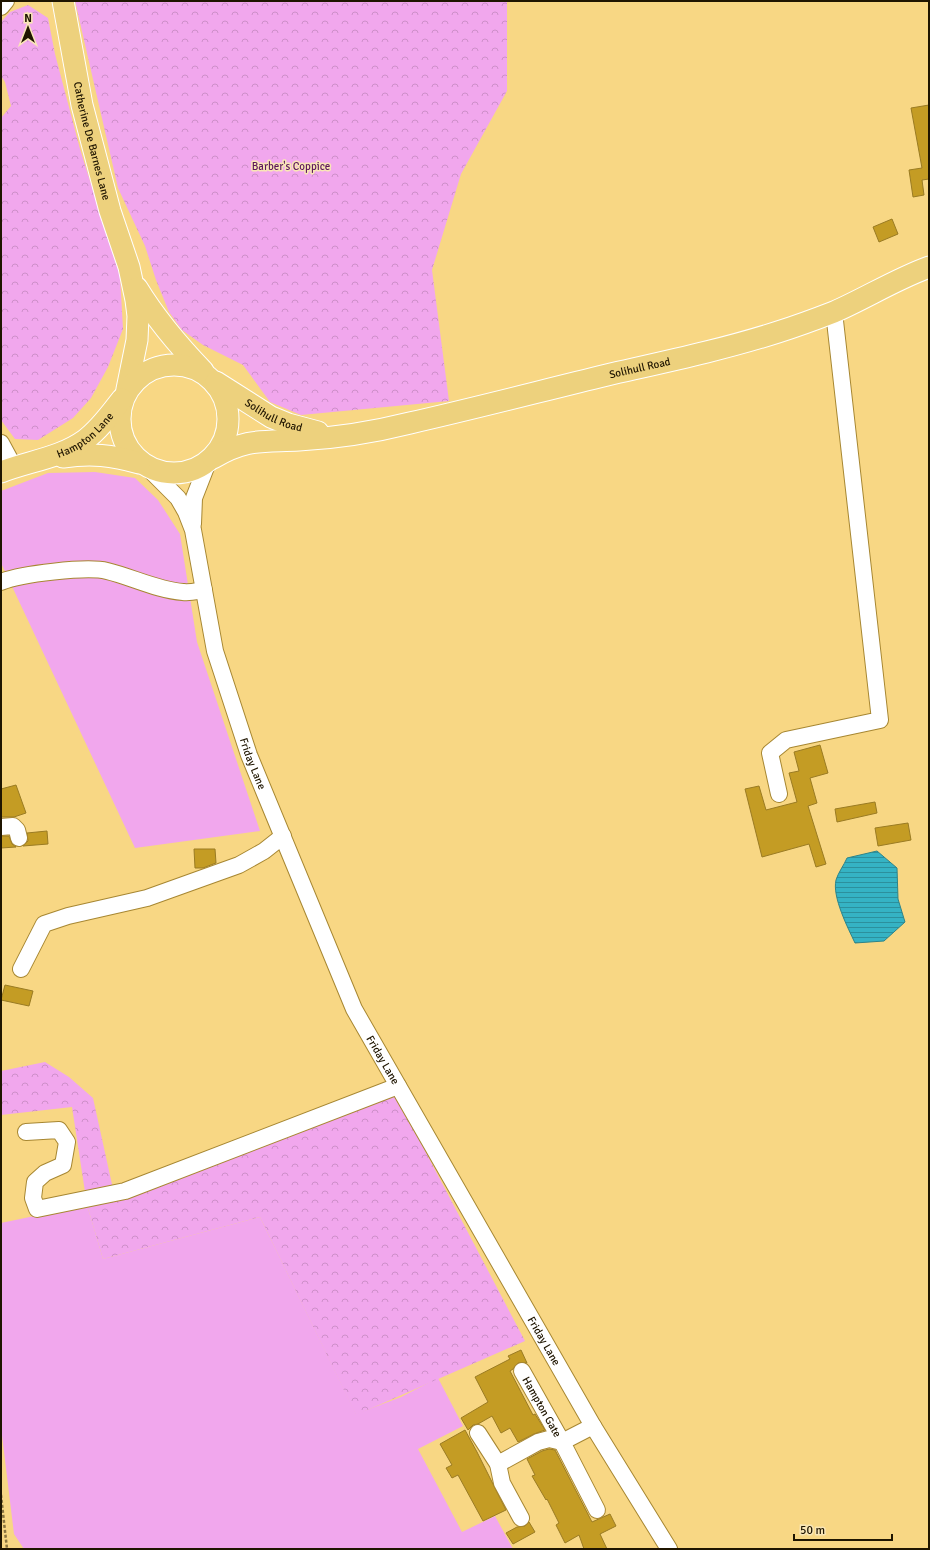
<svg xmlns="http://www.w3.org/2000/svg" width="930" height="1550" font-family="Signika,sans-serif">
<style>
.green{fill:#f1a7ed}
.forest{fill:url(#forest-crowns)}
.water{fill:url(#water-rules);stroke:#2e8489}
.building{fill:#c49c24;stroke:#9a7b23}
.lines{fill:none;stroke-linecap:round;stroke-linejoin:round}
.minor-casing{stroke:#a78732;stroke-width:18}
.major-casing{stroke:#fff;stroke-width:23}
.path{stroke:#887340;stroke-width:2.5;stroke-dasharray:3 2;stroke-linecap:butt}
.minor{stroke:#fff;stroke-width:16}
.major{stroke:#edd17d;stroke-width:21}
.labels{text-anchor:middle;stroke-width:3;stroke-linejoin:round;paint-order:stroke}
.street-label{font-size:11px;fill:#1f1500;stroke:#f9e6b6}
.park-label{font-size:11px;fill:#5c165b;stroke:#f9e6b6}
</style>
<defs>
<pattern id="forest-crowns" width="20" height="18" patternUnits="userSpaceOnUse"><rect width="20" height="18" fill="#f1a7ed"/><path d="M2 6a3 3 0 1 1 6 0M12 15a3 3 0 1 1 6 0" fill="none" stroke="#ce8fc9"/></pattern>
<pattern id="water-rules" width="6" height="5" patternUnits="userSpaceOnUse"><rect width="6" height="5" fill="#35b3c4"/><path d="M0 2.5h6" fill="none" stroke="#2c909d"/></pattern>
</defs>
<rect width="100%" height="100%" fill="#f8d784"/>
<g class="green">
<polygon points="95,472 135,478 158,500 180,534 197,642 260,831 135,848 1,563 1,491 48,473"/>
<polygon points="87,1205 103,1259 260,1217 356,1414 401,1397 438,1378 463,1426 418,1449 462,1532 495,1516 513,1549 24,1549 14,1534 1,1427 1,1223"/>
</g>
<g class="forest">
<polygon points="75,1 507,1 507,91 461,174 432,270 449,401 301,415 270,402 243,365 203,345 182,330 169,312 156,280 145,246 118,188"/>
<polygon points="28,5 48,18 55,54 80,149 120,276 123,329 108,367 91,398 73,418 38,440 15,439 1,420 1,118 11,106 5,82 1,76 1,22 10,12"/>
<polygon points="45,1062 69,1077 93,1098 113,1189 387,1084 422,1145 525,1341 356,1415 260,1217 103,1259 87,1205 72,1107 1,1115 1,1071"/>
</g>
<path class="water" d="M 877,851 L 897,868 L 898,899 L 905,922 L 884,941 L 855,943 C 848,928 832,897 836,880 C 838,873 844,865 847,858 Z"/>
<g class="building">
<polygon points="929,105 929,179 922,180 924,195 913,197 909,170 922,168 911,108"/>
<polygon points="892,219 898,234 879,242 873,227"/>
<polygon points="820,745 828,773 810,778 817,803 808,806 826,864 816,867 809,844 762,857 745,789 759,786 766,810 797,802 789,773 799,771 794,752"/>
<polygon points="16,785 26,813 14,817 1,817 1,789"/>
<polygon points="875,802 877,813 837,822 835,809"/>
<polygon points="908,823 911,840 878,846 875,828"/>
<polygon points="47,831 48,844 23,846 28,841 27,833"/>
<polygon points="1,836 9,836 12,844 16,847 1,848"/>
<polygon points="194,849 215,849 216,863 203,868 195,868"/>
<polygon points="5,985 33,991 29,1006 1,1000"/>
<polygon points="521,1350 527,1363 518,1363 513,1369 510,1371 533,1415 535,1414 545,1430 534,1434 518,1442 510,1428 501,1433 492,1416 478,1424 473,1425 468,1430 461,1418 488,1402 475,1377 510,1359 508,1356"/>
<polygon points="465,1430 477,1452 506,1510 483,1521 458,1475 452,1478 446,1468 452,1465 440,1444"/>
<polygon points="549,1449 555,1450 592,1522 610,1514 616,1526 600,1534 607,1549 584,1549 579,1535 565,1543 556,1525 559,1523 547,1499 546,1500 532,1476 535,1475 527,1459 542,1451"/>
<polygon points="529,1522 535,1532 513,1544 506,1533 517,1527 525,1526"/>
</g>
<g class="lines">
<defs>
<g id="minor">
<polyline points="1,7 6,1"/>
<polyline points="1,443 14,467"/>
<path id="s1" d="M 147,467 L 178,498 L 186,512 L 193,530 L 215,651 L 249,755 L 354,1009 L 593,1426 L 669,1549"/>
<polyline points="193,524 194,498 208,462"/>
<path d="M 1,582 C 20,574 87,566 107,571 C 132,577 157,590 183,592 C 190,593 197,591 204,590"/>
<polyline points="779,794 770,753 786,740 880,720 834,312"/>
<polyline points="1,827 13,826 17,830 19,838"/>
<polyline points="21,969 44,924 68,916 147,898 239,865 264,851 283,836"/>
<polyline points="26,1132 59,1130 67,1142 63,1165 45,1173 35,1182 33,1198 37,1209 125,1191 398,1086"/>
<path id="s2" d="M 522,1371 L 562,1442 L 597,1510"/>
<polyline points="478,1433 498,1464 502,1483 521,1518"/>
<polyline points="498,1464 538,1442 549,1439 562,1442 593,1426"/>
</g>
<g id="major">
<path id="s3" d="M 63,1 L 82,105 L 110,211 L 129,267 L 136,300 L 138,316 L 137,340 L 127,389"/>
<path d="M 137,288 C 156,319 178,345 203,371"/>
<circle cx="174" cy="419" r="54"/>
<path id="s4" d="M 216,382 L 271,417 L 288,424 L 318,432"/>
<path d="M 63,457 C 91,453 112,455 139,463"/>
<path id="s5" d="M 213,458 C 247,438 262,442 299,440 C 336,438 374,432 410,423 C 476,408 541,391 607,375 C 664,362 722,350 778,332 C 797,326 816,319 834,312 C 866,298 896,279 929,267"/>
<path id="s6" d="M 1,472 C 29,461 60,458 85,440 C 100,429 111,413 122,399"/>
</g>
</defs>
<use href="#minor" class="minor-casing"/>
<use href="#major" class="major-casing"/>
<polyline class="path" points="1,1495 7,1549"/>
<use href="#minor" class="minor"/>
<use href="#major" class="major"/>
</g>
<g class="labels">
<g class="street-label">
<text dy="4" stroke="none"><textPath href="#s3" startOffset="143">Catherine De Barnes Lane</textPath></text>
<text dy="4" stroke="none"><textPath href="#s5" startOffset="438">Solihull Road</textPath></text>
<text dy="4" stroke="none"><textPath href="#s4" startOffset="67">Solihull Road</textPath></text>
<text dy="4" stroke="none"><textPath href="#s6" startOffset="93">Hampton Lane</textPath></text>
<text dy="4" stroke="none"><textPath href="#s1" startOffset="321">Friday Lane</textPath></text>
<text dy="4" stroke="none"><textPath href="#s1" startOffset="645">Friday Lane</textPath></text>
<text dy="4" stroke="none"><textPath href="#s1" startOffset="969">Friday Lane</textPath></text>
<text dy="4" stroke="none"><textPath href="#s2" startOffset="41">Hampton Gate</textPath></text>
</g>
<g class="park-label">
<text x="291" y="170">Barber's Coppice</text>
</g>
</g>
<rect width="930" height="1550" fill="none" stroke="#1f1500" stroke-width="4"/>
<g transform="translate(28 28)" stroke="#f9e6b6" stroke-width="3" paint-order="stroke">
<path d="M0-3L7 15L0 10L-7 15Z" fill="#1f1500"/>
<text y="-6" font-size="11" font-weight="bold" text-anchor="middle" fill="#1f1500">N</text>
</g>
<path d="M794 1534v6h98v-6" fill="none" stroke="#1f1500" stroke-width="2"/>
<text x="800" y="1534" font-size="12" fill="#1f1500" stroke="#f9e6b6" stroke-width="3" paint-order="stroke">50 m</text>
</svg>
